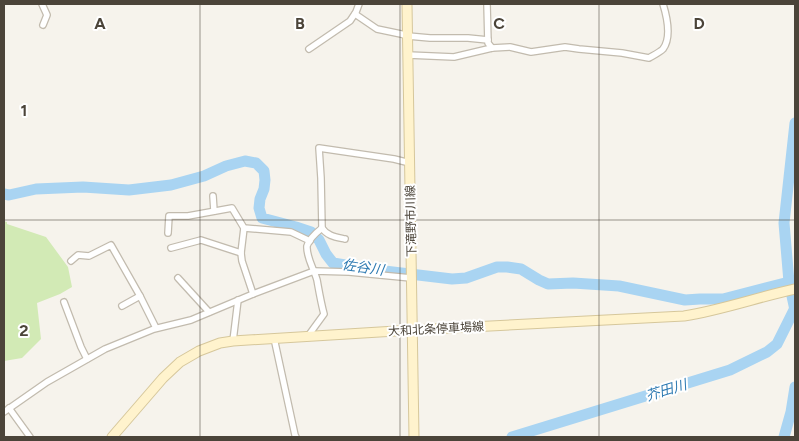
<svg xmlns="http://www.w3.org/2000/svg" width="799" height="441" font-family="Figtree,'Noto Sans JP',sans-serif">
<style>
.green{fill:#d2eab5}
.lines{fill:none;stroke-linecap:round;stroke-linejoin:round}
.river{stroke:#a9d4f2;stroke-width:11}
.minor-casing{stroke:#c2bbae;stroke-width:8}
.secondary-casing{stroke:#d6c79b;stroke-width:11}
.minor{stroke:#fff;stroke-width:5.5}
.secondary{stroke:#fff3cd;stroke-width:9}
.grid{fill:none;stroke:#4b4439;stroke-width:1;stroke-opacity:0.55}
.labels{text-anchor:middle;stroke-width:4;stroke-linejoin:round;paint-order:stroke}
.street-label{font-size:12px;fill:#4b4439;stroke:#fff}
.water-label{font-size:14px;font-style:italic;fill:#2e7ab2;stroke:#fff}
.grid-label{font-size:16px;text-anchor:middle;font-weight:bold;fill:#4b4439;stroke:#fff;stroke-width:4;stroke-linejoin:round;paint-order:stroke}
</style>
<rect width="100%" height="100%" fill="#f6f3ec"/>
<polygon class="green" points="4,221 7,222 7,224 46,237 68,267 72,287 60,294 37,303 41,339 22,358 4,361"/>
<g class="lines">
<g class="river">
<polyline points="795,123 784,223 789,282 795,310"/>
<polyline points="4,194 9,195 36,189 83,187 129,190 171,185 204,176 226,166 245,161 256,163 264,171 265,180 264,189 260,199 259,208 262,218 296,227 311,232 319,240 326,254 333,263 376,270 452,279 466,278 497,267 507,267 521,269 539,280 548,284 573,283 619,286 685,300 700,299 723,299 789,282"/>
<polyline points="512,437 730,370 767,352 777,344 795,308"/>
<polyline points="784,437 791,412 795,387"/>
</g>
<defs>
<g id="minor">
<polyline points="42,4 47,15 43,25"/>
<polyline points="487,4 488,43 492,48"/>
<polyline points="355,14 377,29 401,34 408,36 430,38 468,38 488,40"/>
<polyline points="309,49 350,21 356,12 359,4"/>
<path d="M 408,55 L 454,57 L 492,48 L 510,47 L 531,52 L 565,47 L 579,49 L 622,53 L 649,58 C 654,55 660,52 663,49 C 672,37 667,17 663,4"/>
<polyline points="213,196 214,211"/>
<polyline points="244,228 241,253 242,261 253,294"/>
<polyline points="168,233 169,216 188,216 232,208 244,228 291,232 310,241"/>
<path d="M 345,239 C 336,237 327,236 322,228 L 321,178 L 319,148 L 394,159 L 410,163"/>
<polyline points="171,248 201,240 241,253"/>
<polyline points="71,261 78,255 89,256 111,245 140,296 156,328"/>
<polyline points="178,278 209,312"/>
<polyline points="64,302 81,347 87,359"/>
<polyline points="122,306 140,296"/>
<path d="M 308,336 L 324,314 C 321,303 319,291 317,280 C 314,269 306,257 307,246 C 309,239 317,232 322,228"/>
<polyline points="274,338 295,435 296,437"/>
<polyline points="233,341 238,300"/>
<polyline points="9,408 30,437"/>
<polyline points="4,412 47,382 105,349 154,329 191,320 253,294 314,271 349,272 411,278"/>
</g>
<g id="secondary">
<polyline points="407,4 414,437"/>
<path d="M 112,437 L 163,378 L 180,362 L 199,351 L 220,343 L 233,341 L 412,330 L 684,316 C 722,310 758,297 795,289"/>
</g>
</defs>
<use href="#minor" class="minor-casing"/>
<use href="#secondary" class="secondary-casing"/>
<use href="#minor" class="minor"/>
<use href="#secondary" class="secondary"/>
</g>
<path class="grid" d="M 200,4 L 200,437M 400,4 L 400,437M 599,4 L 599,437M 4,220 L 795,220"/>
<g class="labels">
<g class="street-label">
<text transform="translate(411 221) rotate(-91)" y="4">下滝野市川線</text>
<text transform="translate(436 329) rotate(-3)" y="4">大和北条停車場線</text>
</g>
<g class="water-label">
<text transform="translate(363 267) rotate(8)" y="5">佐谷川</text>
<text transform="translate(666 390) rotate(-17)" y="5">芥田川</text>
</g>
</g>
<g class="grid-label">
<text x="100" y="29">A</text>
<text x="300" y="29">B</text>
<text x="499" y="29">C</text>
<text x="699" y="29">D</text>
<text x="24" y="116">1</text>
<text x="24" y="336">2</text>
</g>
<rect width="799" height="441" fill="none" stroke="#4b4439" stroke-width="10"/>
</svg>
